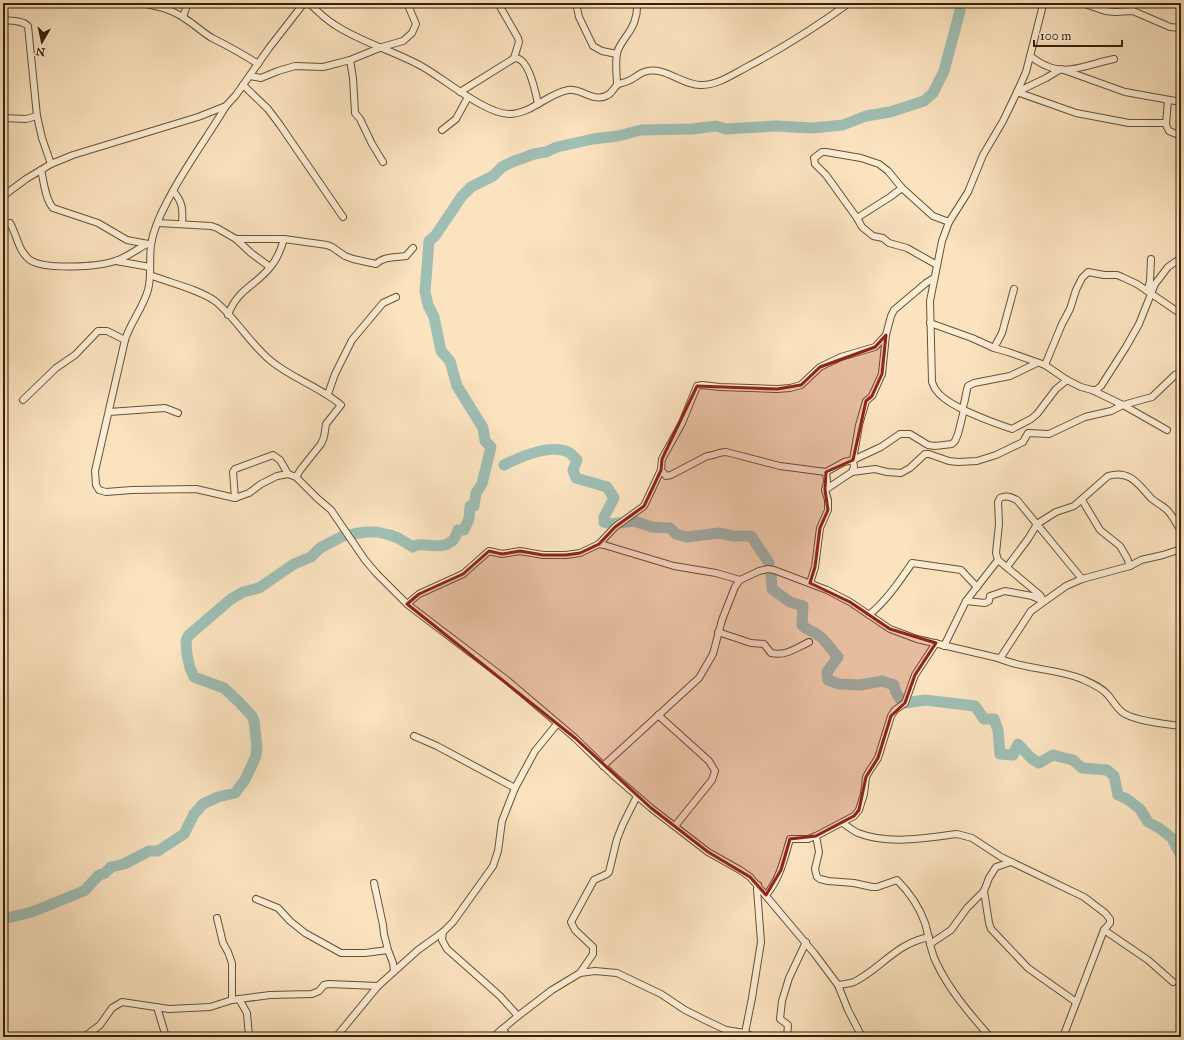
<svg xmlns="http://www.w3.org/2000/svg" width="1184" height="1040" font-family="'IM FELL Great Primer',serif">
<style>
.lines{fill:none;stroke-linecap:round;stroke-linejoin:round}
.river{stroke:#9fbeb4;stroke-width:11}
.minor-casing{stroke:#675234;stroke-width:8}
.minor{stroke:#fcedd5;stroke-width:6}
.marked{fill:#8f2418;fill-opacity:0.2;stroke:#8f2418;stroke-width:3;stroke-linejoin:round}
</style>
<rect width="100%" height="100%" fill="#fbe3bf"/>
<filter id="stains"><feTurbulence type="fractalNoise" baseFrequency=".005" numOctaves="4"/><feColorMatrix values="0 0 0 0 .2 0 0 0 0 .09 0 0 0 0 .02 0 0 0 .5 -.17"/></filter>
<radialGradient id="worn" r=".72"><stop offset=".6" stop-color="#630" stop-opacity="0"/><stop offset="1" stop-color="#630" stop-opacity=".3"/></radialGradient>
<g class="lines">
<g class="river">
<path d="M 504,465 C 520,457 552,443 570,453 C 572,455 575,458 577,460 L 573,470 L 576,478 L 607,487 L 614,498 L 604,517 L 604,522 L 611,524 L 634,521 L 652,527 L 670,528 L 676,534 L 687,537 L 719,533 L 733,536 L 751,536 L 769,563"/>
<path d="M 771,574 L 772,589 L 790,602 L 803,606 L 802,625 C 808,631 812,630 818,635 C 825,639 831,650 838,657 L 827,672 L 828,680 L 839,684 L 860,685 L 882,681 L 894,685 C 895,693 898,698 905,703 L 925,700 L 975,706 L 984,719 L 994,719 L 998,730 L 1000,754 L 1013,755 L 1018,744 L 1031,758 L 1039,763 L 1053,755 L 1073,760 L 1082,768 L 1107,770 L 1114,776 L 1118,795 L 1127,799 L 1140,809 L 1148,822 L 1159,828 L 1172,838 L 1181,856"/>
<path d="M 3,919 L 32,912 L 84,891 L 99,875 L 105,873 L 111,867 L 124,864 L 149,851 L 158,851 L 184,834 L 194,814 L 203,804 L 218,797 L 235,793 L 245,780 L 256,756 L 257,747 L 254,721 L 252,716 L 240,703 L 224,688 L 194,677 L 190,668 L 187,655 L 186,641 L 188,636 L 231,599 L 243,592 L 259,588 L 294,564 L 311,557 L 320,548 L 343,536 L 365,532 L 377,532 L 390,535 L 398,538 L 413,547 C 422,540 440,552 452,541 C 455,539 457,533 458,530 L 464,530 L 469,519 L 470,506 L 474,506 L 476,493 L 482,484 L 491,447 L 485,441 L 483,428 L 457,386 L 450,361 L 441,351 L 434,317 L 428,305 L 425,292 L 429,241 L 435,236 L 462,196 L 471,187 L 493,176 L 502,167 L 512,162 L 534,154 L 546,152 L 557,147 L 593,139 L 618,136 L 641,130 L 692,129 L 716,126 L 726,129 L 776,126 L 812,128 L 843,125 L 866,116 L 890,112 L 924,101 L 933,93 L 944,71 L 960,11 L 959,3"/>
</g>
<defs>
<g id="minor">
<path d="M 141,3 C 157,6 171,9 184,18 C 194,24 202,32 212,38 C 228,46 243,54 258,64"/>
<path d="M 309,3 C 317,11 325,19 335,25 C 362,43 395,51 423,67 C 444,79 486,114 509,114 C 531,114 547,94 568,90 C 581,88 593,102 606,96 C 612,94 613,89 617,85 C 619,83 625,83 628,81 C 634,79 638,74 644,72 C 665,65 682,86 702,85 C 717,85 732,75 745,68 C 781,49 816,27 849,3"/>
<polyline points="498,3 518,38 519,42 514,58"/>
<polyline points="576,3 579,17 593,46 602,51 617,54"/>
<path d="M 1042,3 L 1042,9 L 1026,72 L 1017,92 L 1003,121 L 983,155 L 968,192 L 949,222 L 942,241 L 930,301 L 932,382 C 933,384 934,388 936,390 C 946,406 994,423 1012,429 L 1031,419 L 1037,414 L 1056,389 L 1067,380"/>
<polyline points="1082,3 1105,11 1115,12 1133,11 1170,27 1181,28"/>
<polyline points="183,17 188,3"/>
<path d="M 3,20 C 11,21 22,20 28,26 L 37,116 L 42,138 L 51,164"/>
<path d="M 1030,56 C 1036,60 1041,64 1047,66 C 1068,76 1092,63 1114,59"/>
<polyline points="350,60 353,78 355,113 360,119 372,144 383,162"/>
<polyline points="250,76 261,78 278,71 295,66 323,67 331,65 350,60 382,47 403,41 412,33 416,24 407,3"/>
<polyline points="243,85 268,109 280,125 343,217"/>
<path d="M 617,85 C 617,75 615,64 617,54 C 618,47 622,43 625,38 C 633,28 638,16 637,3"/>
<path d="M 460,92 L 513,59 C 515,58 518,58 519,59 C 530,64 536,94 538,104"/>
<polyline points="1017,92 1046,78 1061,69 1125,92 1181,102"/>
<polyline points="1017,92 1076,113 1129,123 1166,123"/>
<polyline points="1168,100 1166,125 1169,131 1181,136"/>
<path d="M 226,106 C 207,138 184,168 167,202 C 160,215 153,231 151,245 C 149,260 152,275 148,290 C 143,308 130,323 125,340 L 95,471 L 96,485 L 99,490 L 106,492 L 132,490 L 196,489 L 235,498 L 249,493 L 261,484 L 277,476 L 288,474 L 296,477 L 317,498 L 331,510 L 365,560 L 377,574 L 407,604 L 508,681 L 575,738 L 614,776 L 651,808 L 708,852 L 740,870 L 750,877 L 814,953 L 838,985 L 848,1010 L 862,1037"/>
<polyline points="3,118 26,119 37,116"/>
<polyline points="442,130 456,119 468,97"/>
<path d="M 41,170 C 44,182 45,199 53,208 L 98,223 L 127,240 L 148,244"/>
<path d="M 173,191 C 183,202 183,210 182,224"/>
<polyline points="3,196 26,179 51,164 73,155 198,117 226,106 236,95 269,48 304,3"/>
<polyline points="857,218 890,197 902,188"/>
<path d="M 10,223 C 17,235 18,251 30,260 C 45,270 98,267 115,261 C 126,258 137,249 147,244"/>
<path d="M 158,223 L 211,226 L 217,228 L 236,239 L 284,239 L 327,245 L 332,247 L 345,256 L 353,259 L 376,264 C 384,256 395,258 406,256 L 413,248"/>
<polyline points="236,239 251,253 270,267"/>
<polyline points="116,261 150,267"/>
<polyline points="937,265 907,248 889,243 883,238 873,236 862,227 857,218 826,175 815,164 814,158 822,152 826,152 861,158 879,164 888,171 902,188 933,216 949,222"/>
<path d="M 150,275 C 170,283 198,289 215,301 C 235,317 250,344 271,361 C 293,379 320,387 341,405 L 326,424 L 324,437 L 321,444 L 301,469 L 296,477"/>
<polyline points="1148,290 1150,281 1151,259"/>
<path d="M 228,315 C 238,288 256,286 271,266 C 278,258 281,249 284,239"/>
<polyline points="930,323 972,338 994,348 1008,352 1045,365 1067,380 1081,387 1092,390 1096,390 1101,386 1126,347 1139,324 1155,284 1168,267 1181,258"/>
<polyline points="994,348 1002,333 1014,289"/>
<polyline points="1045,365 1062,324 1070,309 1076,290 1082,278 1088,272 1104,275 1117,275 1122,277 1137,284 1181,314"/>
<polyline points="1092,390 1123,405 1167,430"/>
<polyline points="328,394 335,374 352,340 383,303 396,297"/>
<polyline points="23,400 56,368 75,355 98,331 107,331 125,340"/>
<path d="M 962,409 C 966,401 965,394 968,386 L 974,383 L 1010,376 L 1037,363"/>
<polyline points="109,412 165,408 178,413"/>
<path d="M 661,470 L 666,476 L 671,475 L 707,456 C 713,456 719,452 726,452 L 780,466 L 826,472 L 844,462 L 853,460 L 881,447 L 900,434 L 910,434 L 928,445 L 935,446 L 952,444 L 955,441 L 958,434 L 964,410"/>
<polyline points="852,472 854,467 853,460 859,425 866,401 872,396 882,374 886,335 891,316 894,310 926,283 934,278"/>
<polyline points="825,490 852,472 875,469 887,472 901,473 910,468 925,454 929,454 949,461 958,462 977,461 996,455 1023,442 1028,433 1049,434 1085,417 1111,411 1123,405 1152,397 1175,375 1181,372"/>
<polyline points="235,498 233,472 235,469 273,455 280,460 288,474"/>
<polyline points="1082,500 1100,530 1120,546 1127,558 1130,566"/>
<polyline points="599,544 615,527 644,506 661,470 662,459 682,423 697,386 702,385 720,387 777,389 790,388 801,385 820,367 841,357 875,347 886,335"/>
<path d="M 1007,567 L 1028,539 L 1037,524 L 1056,512 L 1074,506 L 1108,476 C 1131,469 1139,486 1152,499 C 1157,503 1163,506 1167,510 C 1173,516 1177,525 1181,531"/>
<polyline points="810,583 815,567 820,528 828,510 828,500 825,490 827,482 826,472"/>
<path d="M 1043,600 L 1040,595 L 998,560 L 996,553 L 999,524 L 998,502 L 1000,498 C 1006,495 1011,497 1017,500 L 1082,579"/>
<polyline points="966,601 985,603 989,601 990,596 1005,591 1032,596 1043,601"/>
<polyline points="407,604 419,594 463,574 489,551 502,554 520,551 543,555 566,555 580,553 599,544 604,545 674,566 716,573 740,580"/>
<path d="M 869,615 C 887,600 899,582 912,563 L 961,570 L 977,587"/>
<path d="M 718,632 L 751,643 L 764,644 L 771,653 C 787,656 796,648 809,642"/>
<polyline points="944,646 966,601 998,560"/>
<polyline points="998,658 1001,657 1031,611 1066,586 1082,579 1130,566 1141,560 1163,555 1181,549"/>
<polyline points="658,715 709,761 715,771 712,780 675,826"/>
<polyline points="414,736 437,746 515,788"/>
<path d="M 603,766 L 699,678 L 713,654 L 722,620 L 735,587 L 740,580 L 759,571 L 768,569 L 774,570 L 827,590 L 850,602 L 890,629 L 917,639 L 998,658 C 1025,670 1055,668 1082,679 C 1091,683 1101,687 1108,695 C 1113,701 1116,707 1122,712 C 1133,721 1166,724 1181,726"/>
<path d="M 843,823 C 847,826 853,831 858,833 C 889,845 925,838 957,834 L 972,838 L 1001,857 L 1084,897 L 1105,913 L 1110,919 L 1110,923 L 1104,930 L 1063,1037"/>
<path d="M 816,836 L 819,852 L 815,869 L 817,877 L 820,879 L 828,881 L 854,883 L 872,887 L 877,887 L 897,880 C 910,893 919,906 925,923 C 929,936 930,950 936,962 C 949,990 970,1014 990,1037"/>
<polyline points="374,883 383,925 384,934 388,950 393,963 394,971"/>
<polyline points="984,891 989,923 991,929 1028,968 1076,1002"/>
<path d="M 766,895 C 780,879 784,859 790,839 L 808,839 L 816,836 L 854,816 L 859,810 L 864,794 L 866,777 L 870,770 L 878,758 L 891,716 L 895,710 L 905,703 L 915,675 L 936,643"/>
<polyline points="256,899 278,908 290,921 305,933 341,953 365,953 388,950"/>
<polyline points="217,918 223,943 228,952 232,963 232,1000"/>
<polyline points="1104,930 1148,960 1173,982"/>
<polyline points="443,932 442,940 447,949 500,996 518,1016"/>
<polyline points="930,944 951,930 967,908 984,891 989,878 996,867 1011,862"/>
<polyline points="580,973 595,971 617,973 661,994 685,1010 705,1020 726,1030 745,1033 754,1037"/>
<path d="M 838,985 C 843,984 849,984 854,982 C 882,968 895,944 929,937"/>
<polyline points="239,999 247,1013 249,1037"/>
<polyline points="157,1007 166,1037"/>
<polyline points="502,1029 509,1037"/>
<polyline points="745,1033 752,998 761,942 757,889 758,885"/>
<polyline points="84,1037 100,1025 112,1008 122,1002 169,1009 210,1007 232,1000 270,995 312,994 319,991 324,985 329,984 378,986"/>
<polyline points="336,1037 378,986 418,950 443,932 453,922 493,866 498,851 502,821 515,788 535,751 557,724"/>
<polyline points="493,1037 518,1016 552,990 580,973 593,954 593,947 575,930 571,922 594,880 607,874 609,872 617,839 623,824 637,796"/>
<polyline points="787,1037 788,1025 780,1019 782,1001 789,978 806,942"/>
</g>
</defs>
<use href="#minor" class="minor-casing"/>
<use href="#minor" class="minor"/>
</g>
<path class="marked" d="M 886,335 L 882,374 L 872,396 L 866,401 L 853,460 L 826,472 L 825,490 L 828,510 L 820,528 L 815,567 L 810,583 L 850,602 L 890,629 L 936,643 L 915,675 L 905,703 L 891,716 L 878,758 L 866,777 L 859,810 L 854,816 L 816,836 L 790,839 L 781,870 L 766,895 L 750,877 L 708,852 L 651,808 L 575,738 L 407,604 L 419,594 L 463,574 L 489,551 L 502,554 L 520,551 L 543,555 L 566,555 L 580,553 L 599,544 L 615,527 L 644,506 L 661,470 L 662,459 L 697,386 L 777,389 L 801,385 L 820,367 L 875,347 Z"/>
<rect width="1184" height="1040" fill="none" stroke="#fbe3bf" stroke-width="16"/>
<rect x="4" y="4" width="1176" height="1032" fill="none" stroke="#362105" stroke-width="2"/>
<rect x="8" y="8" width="1168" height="1024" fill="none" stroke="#362105"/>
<g transform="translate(42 42) rotate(189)" stroke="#fcedd5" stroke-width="3" paint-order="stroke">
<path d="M0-3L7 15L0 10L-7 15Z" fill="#362105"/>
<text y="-6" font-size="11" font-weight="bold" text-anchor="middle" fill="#362105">N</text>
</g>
<path d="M1034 40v6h88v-6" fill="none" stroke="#362105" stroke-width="2"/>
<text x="1040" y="40" font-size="12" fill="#362105" stroke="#fcedd5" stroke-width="3" paint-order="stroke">100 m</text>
<rect width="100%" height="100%" filter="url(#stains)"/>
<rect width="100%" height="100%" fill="url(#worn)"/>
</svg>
